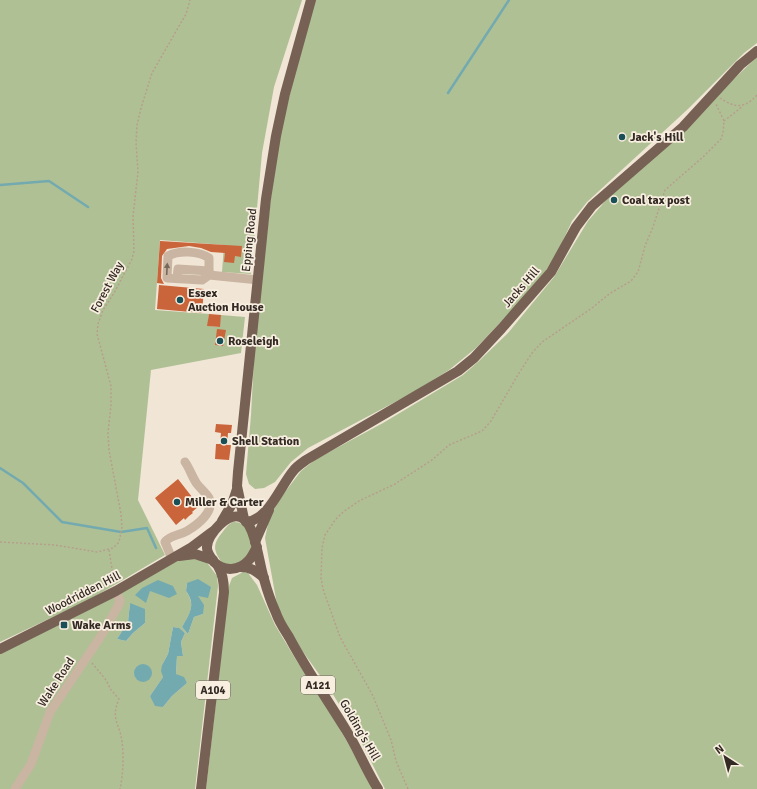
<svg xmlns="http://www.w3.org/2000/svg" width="757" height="789" font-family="Signika,sans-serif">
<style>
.green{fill:#b0c095;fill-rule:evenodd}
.water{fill:#73aaaf}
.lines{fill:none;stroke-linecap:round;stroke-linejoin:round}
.stream{stroke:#73aaaf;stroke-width:2.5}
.building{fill:#ca643a}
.path{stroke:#b59f8c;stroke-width:1.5;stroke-dasharray:2 2;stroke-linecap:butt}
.minor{stroke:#c9b5a1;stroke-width:9}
.major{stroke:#766154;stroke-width:10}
.oneway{fill:#76695c}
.poi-dot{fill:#194f56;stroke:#f9efe1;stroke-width:1.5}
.labels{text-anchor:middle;stroke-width:3.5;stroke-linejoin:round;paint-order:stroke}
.shield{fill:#f9efe1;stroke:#6e655d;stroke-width:1}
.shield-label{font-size:11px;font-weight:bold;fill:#332a24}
.poi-label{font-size:12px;font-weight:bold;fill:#332a24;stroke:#f9efe1;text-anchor:start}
.street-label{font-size:12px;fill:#332a24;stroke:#f9efe1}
</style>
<rect width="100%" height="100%" fill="#f1e5d5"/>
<g class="green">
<polygon points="0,0 302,0 274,87 262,153 251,274 222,272 224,245 160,240 155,310 209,314 208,326 219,327 221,315 245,317 241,353 151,370 138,500 165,555 89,600 0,642"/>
<polygon points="315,0 757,0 757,43 744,53 688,109 587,202 572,221 560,247 545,272 511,311 476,348 449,370 414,392 308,448 291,462 275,482 264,488 255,489 249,484 246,474 251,415 255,340 276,153 292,85"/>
<polygon points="757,57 757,789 385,789 355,730 329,688 301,649 278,610 265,538 270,515 285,492 301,471 316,459 383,423 463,375 479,361 508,333 554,277 588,221 608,198"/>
<path d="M 233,522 C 246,521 248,533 253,543 L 250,556 L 233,567 L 224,566 C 215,552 211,547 221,534 C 225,529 228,524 233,522 Z"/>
<path d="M 182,558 L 205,560 L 217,576 L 218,586 L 195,789 L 0,789 L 0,651 ZM 187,583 L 203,614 L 194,617 L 188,634 L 182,627 C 190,613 196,606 186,591 ZM 130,603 L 145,623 L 133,633 L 126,641 L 117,639 L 128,622 ZM 173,627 L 178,628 L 185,633 L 181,642 L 183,656 L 177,656 L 176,674 L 187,683 L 172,696 L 163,707 L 150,696 L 163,677 L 162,665 L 168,654 Z"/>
<polygon points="243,572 248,573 257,585 275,625 298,663 322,698 374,789 206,789 229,586 232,578"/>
</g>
<g class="water">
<path d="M 198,579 L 211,587 L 208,598 L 198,596 L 204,605 L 203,614 L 194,617 L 188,634 L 182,627 C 190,613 196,605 186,591 L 187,583 Z"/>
<polygon points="158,580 173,586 177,594 169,598 150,591 146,603 135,595 142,588"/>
<polygon points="130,603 145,609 145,623 133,633 126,641 117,639 128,622"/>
<polygon points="173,627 179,628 185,633 181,642 183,656 177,656 176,674 184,677 187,683 172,696 163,707 155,706 150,696 163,677 161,671 162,665 168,654"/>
<circle cx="143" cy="673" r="9"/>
</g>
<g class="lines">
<g class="stream">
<polyline points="448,93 509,0"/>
<polyline points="0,185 49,181 88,207"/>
<polyline points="0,468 23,483 62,522 121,532 147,528 156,548"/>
</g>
</g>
<g class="building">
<polygon points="160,241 242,246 241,257 235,256 234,263 224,262 225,253 211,252 201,248 189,246 167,249 162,256 161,278 164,284 157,283"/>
<polygon points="159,285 204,289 202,313 157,309"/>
<polygon points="209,314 221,315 220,327 207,326"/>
<polygon points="217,329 226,330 223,346 215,345"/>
<polygon points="216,424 232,425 231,433 228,433 227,445 231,445 229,460 215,459 216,444 220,444 221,433 215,432"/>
<polygon points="178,479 199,506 192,512 193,513 189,516 185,520 184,518 176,525 155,498"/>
</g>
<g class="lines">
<g class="path">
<path d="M 720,98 C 735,108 744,109 757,95"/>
<polyline points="724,121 743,106"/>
<polyline points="0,542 55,545 97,552 113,548 119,542 122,527 121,514 109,450 108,433 111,405 111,386 97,334 98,324 103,310 114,293 132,259 134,251 133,216 138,172 136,143 137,125 141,108 152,73 186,14 190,0"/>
<polyline points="109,550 114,581"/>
<path d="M 92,663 L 106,680 L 111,690 L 119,699 C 110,720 120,723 122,742 C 124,756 123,775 120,789"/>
<polyline points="408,789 396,761 391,740 373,696 340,637 323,589 321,578 322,548 325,535 335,520 343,512 359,501 395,484 432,460 449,445 482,431 491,421 519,373 532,353 542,342 592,308 609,294 631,281 638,272 645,246 653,227 665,190 703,157 721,139 723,133 724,121 716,104"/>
</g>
<g class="minor">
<path d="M 209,275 L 209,258 C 199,251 179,250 168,256 L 167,278 L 202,280 L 209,275 L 258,280"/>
<polyline points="177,278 178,269 209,271"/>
<path d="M 172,559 L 165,542 C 171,534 179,536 187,531 C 197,525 215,512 209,498 C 206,493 201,489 197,484 C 192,477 190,469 185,462"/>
<polyline points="15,789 31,764 50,712 101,636 118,606 120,601 116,591"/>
</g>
<g class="major">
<polyline points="244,519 237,486 238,472 266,199 276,136 285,94 311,0"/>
<polyline points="222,521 232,504 237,489"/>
<path d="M 246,522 C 269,520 280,486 294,470 C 297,466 302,463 306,460 L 458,371 L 474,358 L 502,328 L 551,272 L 576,227 L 592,206 L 683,127 L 740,65 L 757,51"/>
<polyline points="255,542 269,510"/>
<path d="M 257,547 C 254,552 252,557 249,560 C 239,571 224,572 214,562 C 211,558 207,553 207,548 C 206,535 230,508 244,519 C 256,529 259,564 264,579 C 267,590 271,602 276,613 C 279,622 284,629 289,637 C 306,669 327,699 346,730 C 358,749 366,770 378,789"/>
<polyline points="179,556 195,554 213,560"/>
<path d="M 240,567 C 251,567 256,571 264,578"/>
<polyline points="0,649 116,591 192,547 212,532"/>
<path d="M 201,789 L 224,592 C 224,582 223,574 218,566"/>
</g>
</g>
<defs><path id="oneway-solid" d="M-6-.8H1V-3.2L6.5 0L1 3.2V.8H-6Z"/></defs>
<use class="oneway" href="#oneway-solid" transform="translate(167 269) rotate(-87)"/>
<g class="poi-dot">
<circle cx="622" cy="137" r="4"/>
<circle cx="614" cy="200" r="4"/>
<circle cx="180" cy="300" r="4"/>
<circle cx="220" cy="341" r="4"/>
<circle cx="224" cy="441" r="4"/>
<circle cx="177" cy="502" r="4"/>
<rect x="60" y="621" width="8" height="8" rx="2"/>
</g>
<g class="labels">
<g class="shield">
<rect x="301" y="676" width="34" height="18" rx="3"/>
<rect x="196" y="681" width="34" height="18" rx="3"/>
</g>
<g class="shield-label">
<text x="318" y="689">A121</text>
<text x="213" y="694">A104</text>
</g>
<g class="poi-label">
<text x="630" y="141">Jack's Hill</text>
<text x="622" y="204">Coal tax post</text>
<text x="188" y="297">Essex<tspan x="188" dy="14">Auction House</tspan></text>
<text x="228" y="345">Roseleigh</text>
<text x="232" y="445">Shell Station</text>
<text x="185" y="506">Miller &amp; Carter</text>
<text x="72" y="629">Wake Arms</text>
</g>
<g class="street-label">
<text transform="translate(249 240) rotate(-84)" y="4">Epping Road</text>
<text transform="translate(107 287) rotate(-62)" y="4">Forest Way</text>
<text transform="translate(521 287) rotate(-49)" y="4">Jacks Hill</text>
<text transform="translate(83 593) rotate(-27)" y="4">Woodridden Hill</text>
<text transform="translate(56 682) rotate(-57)" y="4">Wake Road</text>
<text transform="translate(360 730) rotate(60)" y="4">Golding's Hill</text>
</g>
</g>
<g transform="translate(725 757) rotate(324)" stroke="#f9efe1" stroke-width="3" paint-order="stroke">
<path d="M0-3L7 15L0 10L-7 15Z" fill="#332a24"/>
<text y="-6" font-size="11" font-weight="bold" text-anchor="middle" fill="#332a24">N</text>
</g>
</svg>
